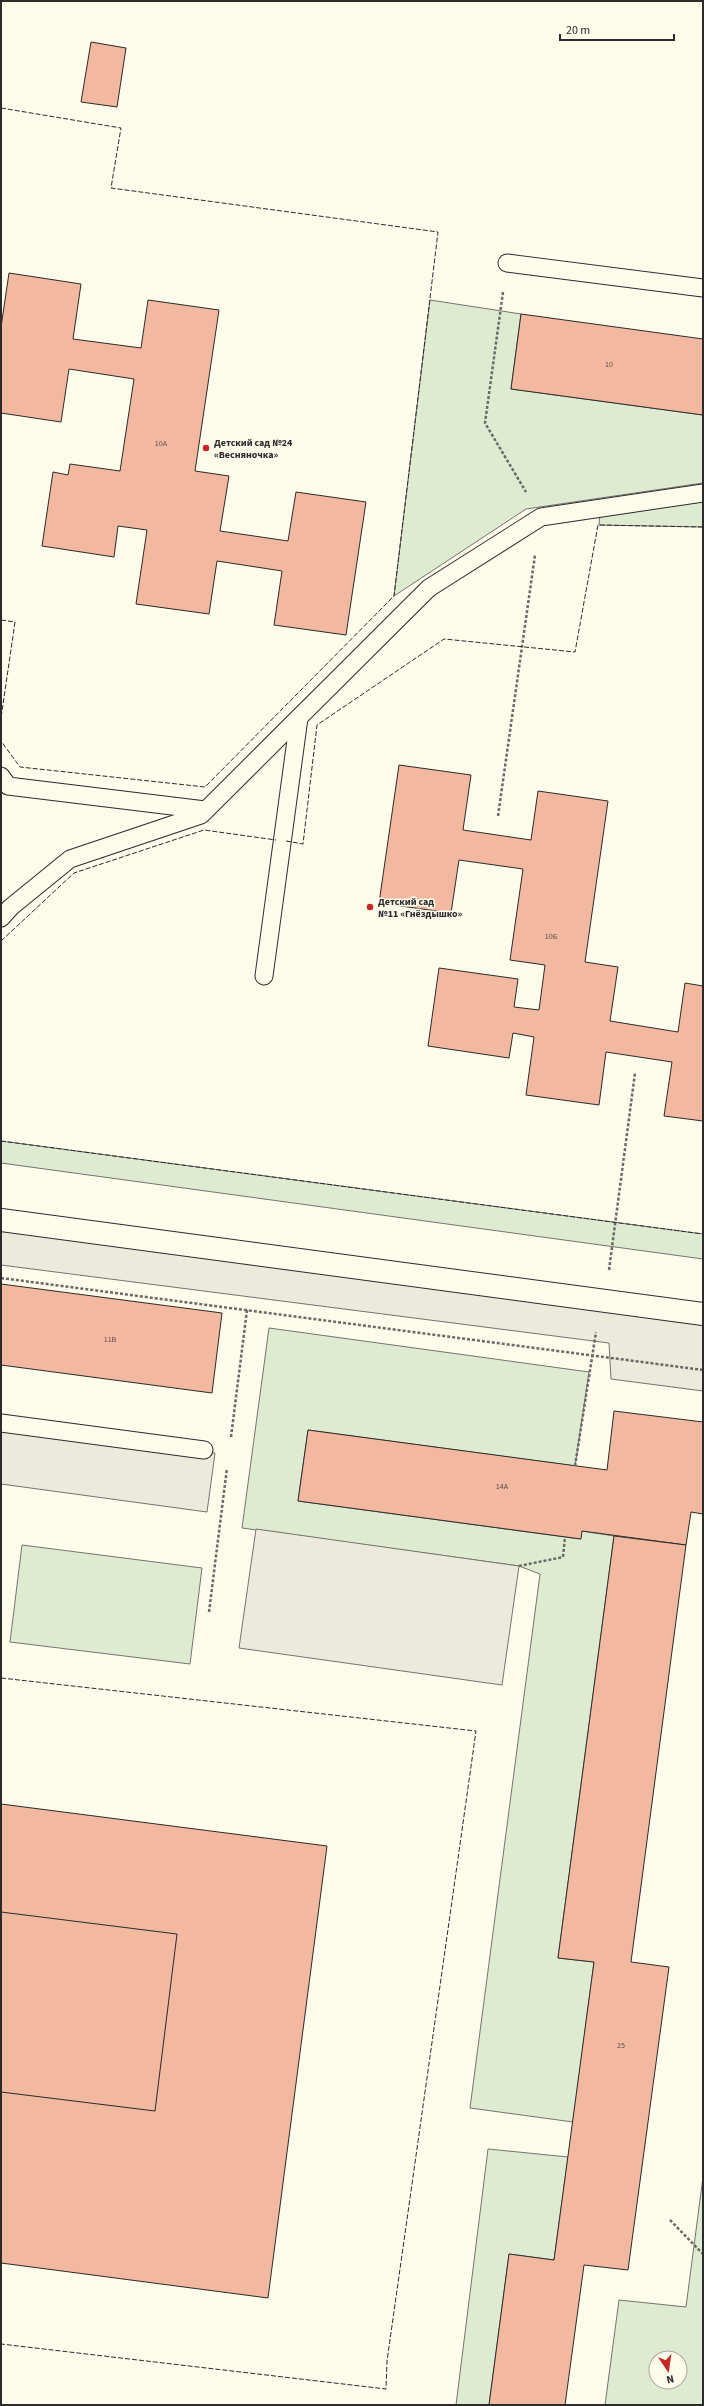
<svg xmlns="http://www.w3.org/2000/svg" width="704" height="2406" font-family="'Source Sans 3',sans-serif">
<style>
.green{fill:#deebd1;stroke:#74746e;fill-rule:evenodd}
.parking{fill:#eceadb;stroke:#74746e}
.building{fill:#f2b8a0;stroke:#2b2b2b}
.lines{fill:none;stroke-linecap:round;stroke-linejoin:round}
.lane-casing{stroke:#2b2b2b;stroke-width:19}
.street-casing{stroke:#2b2b2b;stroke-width:24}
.path{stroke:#6a6964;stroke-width:2.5;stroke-dasharray:3 2;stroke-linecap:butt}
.lane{stroke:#fdfbea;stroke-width:17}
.street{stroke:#fdfbea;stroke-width:22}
.fence{stroke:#2b2b2b;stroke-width:1;stroke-dasharray:5 2;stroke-linecap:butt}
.poi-dot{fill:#c62828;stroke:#fdfbea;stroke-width:1.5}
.labels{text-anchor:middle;stroke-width:3;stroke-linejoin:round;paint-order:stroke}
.number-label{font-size:8px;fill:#5d4e48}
.poi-label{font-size:10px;font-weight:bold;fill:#2b2b2b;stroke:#fdfbea;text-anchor:start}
</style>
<rect width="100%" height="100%" fill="#fdfbea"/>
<g class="green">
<polygon points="430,300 521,314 511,389 703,415 703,483 526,509 394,596"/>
<polygon points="703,500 703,527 599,525 600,514"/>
<polygon points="1,1141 703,1234 703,1259 1,1163"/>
<polygon points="269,1328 589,1372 575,1466 308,1430 298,1501 580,1539 582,1531 614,1536 558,1958 594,1962 573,2122 470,2108 540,1574 519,1566 242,1528"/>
<polygon points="22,1545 202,1568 190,1664 10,1642"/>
<polygon points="488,2149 568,2157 554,2260 509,2254 489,2405 456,2405"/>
<path d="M 703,2177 L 703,2405 L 605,2405 L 619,2300 L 686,2307 ZM 656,2358 L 680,2358 L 680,2382 L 656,2382 Z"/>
</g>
<g class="parking">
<polygon points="1,1220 703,1314 703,1391 611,1379 609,1343 1,1265"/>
<polygon points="1,1424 215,1453 207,1512 1,1484"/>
<polygon points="256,1529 519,1566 502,1685 239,1648"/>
</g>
<g class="building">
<polygon points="91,42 126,48 117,107 81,102"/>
<polygon points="9,273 81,284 73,339 141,348 148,300 219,310 195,471 229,476 220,531 288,541 296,492 366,502 346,635 274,625 282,571 217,561 209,614 136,604 147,530 118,526 114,557 42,546 53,472 68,475 70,464 120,471 134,379 69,369 61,422 1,413 1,327"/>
<polygon points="521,314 703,339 703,415 511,389"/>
<polygon points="399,765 471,775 463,830 531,840 538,791 608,801 585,962 618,967 610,1021 678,1032 685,983 703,986 703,1121 664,1116 672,1062 606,1052 599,1105 526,1095 534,1037 513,1033 509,1058 428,1046 439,968 518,979 514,1007 539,1010 545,965 510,960 523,869 459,860 451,913 379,903"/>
<polygon points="1,1284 222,1313 212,1393 1,1365"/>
<polygon points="614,1411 703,1422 703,1514 691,1512 686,1545 582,1531 581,1539 298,1501 308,1430 607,1470"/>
<polygon points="614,1536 686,1545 631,1962 669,1967 628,2270 584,2265 565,2405 489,2405 509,2254 554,2260 594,1962 558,1958"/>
<polygon points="1,1804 327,1846 268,2298 1,2263"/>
<polygon points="1,1912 177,1934 155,2111 1,2092"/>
</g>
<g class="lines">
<defs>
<g id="lane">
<polyline points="507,263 703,288"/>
<polyline points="1,776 8,786 205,810"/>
<polyline points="1,918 11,907 70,859 201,815 429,588 541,517 703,493"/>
<polyline points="264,976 299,718"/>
<polyline points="1,1423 204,1450"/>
</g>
<polyline id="street" points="1,1220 703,1314"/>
</defs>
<use href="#lane" class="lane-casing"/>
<use href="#street" class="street-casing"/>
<g class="path">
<polyline points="503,292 485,423 526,492"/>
<polyline points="498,816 535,555"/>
<polyline points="609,1270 635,1073"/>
<polyline points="1,1278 703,1370"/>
<polyline points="231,1437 247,1310"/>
<polyline points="575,1466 596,1332"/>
<polyline points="519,1566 563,1557 565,1537"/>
<polyline points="209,1612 227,1468"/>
<polyline points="670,2220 703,2254"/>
</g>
<use href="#lane" class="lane"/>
<use href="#street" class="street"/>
<g class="fence">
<polyline points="1,108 121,128 111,188 438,232 394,596 205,787 20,767 1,741"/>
<polyline points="1,620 15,622 1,718"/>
<polyline points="286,841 303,844 317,725 444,639 575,652 598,525 703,527"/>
<polyline points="1,941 74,873 204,830 276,840"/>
<polyline points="1,1141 703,1234"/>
<polyline points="1,1678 476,1731 387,2361 386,2389 1,2344"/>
</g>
</g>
<g class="poi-dot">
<circle cx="206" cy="448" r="4"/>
<circle cx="370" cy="907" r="4"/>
</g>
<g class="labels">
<g class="number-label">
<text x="609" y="367">10</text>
<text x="161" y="446">10А</text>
<text x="551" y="939">10Б</text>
<text x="110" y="1342">11В</text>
<text x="502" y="1489">14А</text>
<text x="621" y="2048">25</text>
</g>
<g class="poi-label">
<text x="214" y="446">Детский сад №24<tspan x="214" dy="12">«Весняночка»</tspan></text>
<text x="378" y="905">Детский сад<tspan x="378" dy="12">№11 «Гнёздышко»</tspan></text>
</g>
</g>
<rect width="704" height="2406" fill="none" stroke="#2b2b2b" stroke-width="4"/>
<g transform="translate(668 2370) rotate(167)"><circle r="19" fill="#fdfbea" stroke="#a9a89e"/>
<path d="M0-3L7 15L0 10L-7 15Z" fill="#c62828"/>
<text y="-6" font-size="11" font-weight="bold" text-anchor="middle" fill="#2b2b2b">N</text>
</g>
<path d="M560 34v6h114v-6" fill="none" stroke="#2b2b2b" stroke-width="2"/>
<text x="566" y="34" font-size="12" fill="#2b2b2b" stroke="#fdfbea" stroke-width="3" paint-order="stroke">20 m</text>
</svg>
